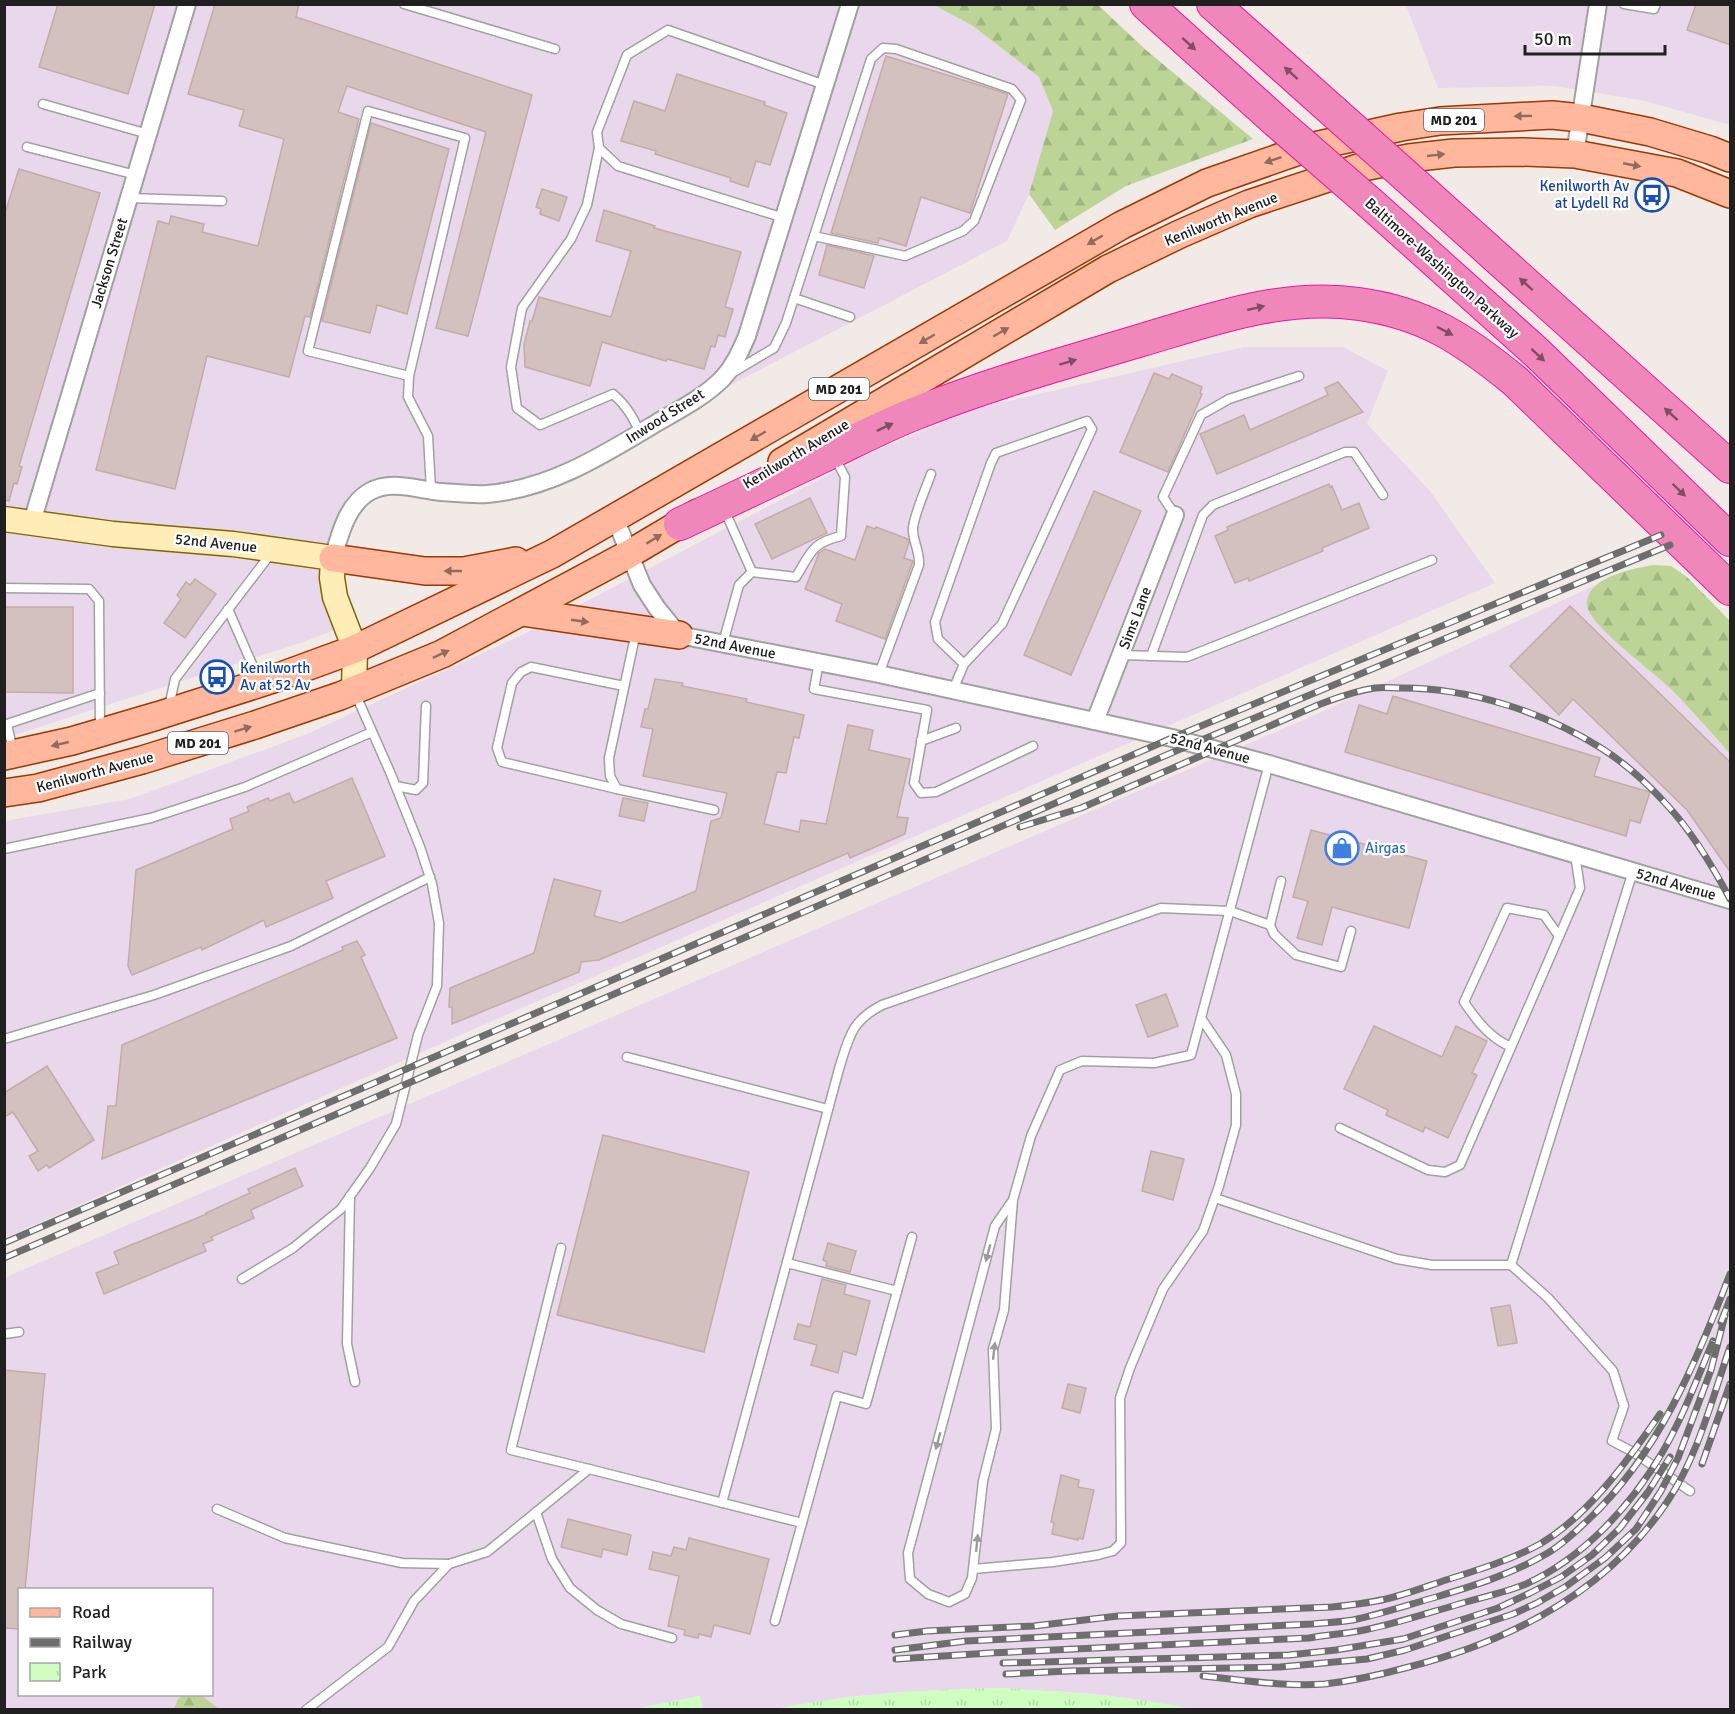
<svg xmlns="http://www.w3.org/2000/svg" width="1735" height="1714" font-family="Signika,sans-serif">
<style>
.industrial{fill:#e9d7ec;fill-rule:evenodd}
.forest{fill:url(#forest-firs)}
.park{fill:url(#park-tufts)}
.building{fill:#d2c1bf;stroke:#c5aba7;stroke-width:1.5}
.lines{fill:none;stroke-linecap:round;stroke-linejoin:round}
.lane-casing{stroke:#a1a1a1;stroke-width:11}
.street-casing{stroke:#a1a1a1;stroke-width:20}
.secondary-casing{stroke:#7f6600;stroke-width:27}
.primary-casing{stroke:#9d3900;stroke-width:30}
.highway-casing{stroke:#ed16a1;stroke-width:34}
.lane{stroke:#fff;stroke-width:8}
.street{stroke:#fff;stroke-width:16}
.secondary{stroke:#ffedb7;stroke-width:24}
.primary{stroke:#ffb79e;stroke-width:27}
.highway{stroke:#f087ba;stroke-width:32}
.rail-casing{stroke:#6e6e6e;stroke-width:7}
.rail{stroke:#fff;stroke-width:4.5;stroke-dasharray:14;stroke-linecap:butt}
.highway-bridge-casing{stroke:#ed16a1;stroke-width:34;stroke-linecap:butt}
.highway-bridge{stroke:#f087ba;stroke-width:32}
.oneway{fill:#7e4e65}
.oneway2{fill:#906c5f}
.oneway3{fill:#9b9b9b}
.labels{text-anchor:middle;stroke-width:4.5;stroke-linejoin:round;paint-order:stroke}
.shield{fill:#fff;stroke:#636363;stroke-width:1.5}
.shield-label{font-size:14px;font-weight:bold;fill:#202020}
.transit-label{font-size:15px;fill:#164399;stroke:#fff;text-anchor:end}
.street-label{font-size:15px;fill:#202020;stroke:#fff}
.shop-label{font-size:15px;fill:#366cbe;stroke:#fff;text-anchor:start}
</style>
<defs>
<pattern id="forest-firs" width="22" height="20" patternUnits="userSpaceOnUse" patternTransform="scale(1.5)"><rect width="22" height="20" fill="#bcd597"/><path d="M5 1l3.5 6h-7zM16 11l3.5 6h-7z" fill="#a1b782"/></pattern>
<pattern id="park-tufts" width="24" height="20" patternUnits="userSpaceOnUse" patternTransform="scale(1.5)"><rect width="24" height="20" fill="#ceffc0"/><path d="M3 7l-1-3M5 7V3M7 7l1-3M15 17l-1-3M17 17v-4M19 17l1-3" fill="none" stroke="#b1daa5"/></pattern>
</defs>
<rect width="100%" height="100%" fill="#f2eae6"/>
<g class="industrial">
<polygon points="4,5 934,5 973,26 1039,77 1053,111 1029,194 1007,241 654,425 530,487 401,486 358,500 333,558 345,626 303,642 5,738"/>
<polygon points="1404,5 1730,5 1730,125 1645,101 1554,86 1438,88 1407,8"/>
<polygon points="1244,347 1343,347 1388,371 1367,424 1430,491 1495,583 476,1028 5,1238 5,821 130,799 307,734 522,635 870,453 974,409"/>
<path d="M 1596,585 L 1589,596 L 1619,645 L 1670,688 L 1730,754 L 1730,1709 L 1192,1710 L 1120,1697 L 1084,1693 L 993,1688 L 901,1692 L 846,1697 L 774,1710 L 703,1709 L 699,1696 L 634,1710 L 5,1709 L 4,1278 L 1306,719 ZM 20,1590 L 212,1590 L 212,1694 L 20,1694 Z"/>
</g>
<g class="forest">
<polygon points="934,5 1098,5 1146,50 1253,139 1126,186 1055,230 1029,194 1053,111 1039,77 973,26"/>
<path d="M 1653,565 L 1671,566 L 1687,577 L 1730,621 L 1730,754 C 1711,732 1691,710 1671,689 C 1655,673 1588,625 1587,605 C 1586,577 1632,569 1653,565 Z"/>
<polygon points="184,1694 201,1695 219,1709 174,1709 178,1699"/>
</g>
<g class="park">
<path d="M 993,1688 C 1060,1691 1126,1696 1192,1709 L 774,1709 C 846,1695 919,1690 993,1688 Z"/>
<polygon points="700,1696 703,1709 634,1709"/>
</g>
<g class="building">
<polygon points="58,4 155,4 128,94 39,67"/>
<polygon points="215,4 299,4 296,17 532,95 468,336 436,328 486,132 347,86 338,112 359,119 310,317 305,316 289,377 207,356 175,489 96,470 158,221 169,224 171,216 204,224 202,232 258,246 284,139 239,126 244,110 188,94"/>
<polygon points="1696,4 1731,4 1731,45 1687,30"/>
<polygon points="886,56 1008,94 970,213 921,197 906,246 879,238 878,243 831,233"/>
<polygon points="677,74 765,102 764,105 787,113 770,165 756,161 748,187 730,181 731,178 655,154 656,151 621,141 634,101 665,111"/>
<polygon points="371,123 449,149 407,314 377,305 370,333 322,321"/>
<polygon points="19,169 100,193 19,466 22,467 17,484 14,483 9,501 4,500 4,216"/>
<polygon points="542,189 567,197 559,221 540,214 541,209 536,207"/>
<polygon points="604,210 655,226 654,228 741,252 725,307 733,309 725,337 718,335 715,347 711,346 704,369 667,359 666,361 602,342 590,386 525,367 524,344 530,321 532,321 539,297 611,317 631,251 596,241"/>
<polygon points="827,245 874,256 864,288 819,275"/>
<polygon points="1154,373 1169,379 1172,374 1202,387 1200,393 1202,394 1168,472 1120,452"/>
<polygon points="1338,382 1363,412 1217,474 1200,434 1244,415 1250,430 1328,395 1325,388"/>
<polygon points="1329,484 1330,487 1332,486 1342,510 1359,503 1369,528 1322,548 1323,551 1249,581 1248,578 1235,583 1215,536 1228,530 1227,527"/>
<polygon points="1094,491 1141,511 1071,675 1024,655"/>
<polygon points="810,498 827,533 772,559 755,524"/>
<polygon points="867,526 875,529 876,527 908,539 909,543 904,558 913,561 885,639 836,621 842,604 805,589 819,553 825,549 855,560"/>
<polygon points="195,579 216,594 185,638 164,623 181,599 177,595 186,582 190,585"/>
<polygon points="1570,606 1731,763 1731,873 1687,810 1573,699 1559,715 1510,666"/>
<polygon points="4,607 73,607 73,693 4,692"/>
<polygon points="655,679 683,683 682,686 747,699 746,702 804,715 799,738 794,737 786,773 777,772 764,824 799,832 801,820 826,824 848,725 873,730 869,750 910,759 897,817 908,818 905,834 850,858 848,853 599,960 581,962 579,972 452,1024 452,1007 449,1007 450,988 534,953 554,879 601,891 594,916 621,923 696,891 711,821 721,818 727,793 643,776 653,729 641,727 645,709 648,709"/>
<polygon points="1393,696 1600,758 1594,776 1650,792 1640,823 1630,820 1626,836 1345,752 1359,705 1387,714"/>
<polygon points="352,778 385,856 326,881 333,898 266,927 264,920 202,950 201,947 132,975 128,966 136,870 233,829 230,819 249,811 247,807 268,798 270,801 289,793 294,803"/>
<polygon points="623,798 648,803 644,821 619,816"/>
<polygon points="1311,830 1427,861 1409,928 1332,907 1322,945 1297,938 1308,901 1293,897"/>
<polygon points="357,941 365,955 361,957 397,1038 102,1159 108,1106 116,1106 122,1045 343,950 342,947"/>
<polygon points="1166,994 1178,1026 1148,1037 1136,1005"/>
<polygon points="1374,1026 1442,1057 1456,1026 1487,1041 1472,1073 1477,1075 1448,1138 1425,1127 1423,1132 1386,1115 1388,1110 1344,1089"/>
<polygon points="47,1066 94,1140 49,1168 47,1165 38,1171 29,1156 38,1151 13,1112 4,1117 4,1093"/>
<polygon points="603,1135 749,1172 704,1352 557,1315"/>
<polygon points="1151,1151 1184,1159 1173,1200 1142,1191"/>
<polygon points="295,1168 303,1186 251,1210 254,1218 211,1237 213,1240 203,1244 206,1251 104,1294 96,1273 119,1264 114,1252 207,1214 206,1213 250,1193 248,1189"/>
<polygon points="828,1243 856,1251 850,1272 826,1266 827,1262 823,1260"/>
<polygon points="822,1279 846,1285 844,1294 870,1301 856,1355 843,1351 838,1373 811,1365 817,1345 794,1339 798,1324 810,1327"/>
<polygon points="1510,1305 1517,1343 1498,1346 1491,1308"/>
<polygon points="4,1370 45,1374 25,1590 20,1590 20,1629 4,1628"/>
<polygon points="1068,1384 1086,1388 1080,1413 1062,1408"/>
<polygon points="1061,1475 1079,1480 1078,1487 1094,1490 1083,1539 1078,1538 1078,1540 1052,1534 1054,1523 1051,1522"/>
<polygon points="568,1519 631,1535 627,1555 603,1549 601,1557 561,1547"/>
<polygon points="689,1538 769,1559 750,1634 714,1625 711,1637 699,1634 698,1638 684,1635 685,1630 668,1626 679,1576 649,1569 653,1552 671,1556 674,1547 686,1550"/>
</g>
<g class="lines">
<defs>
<g id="lane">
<polyline points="404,4 555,49"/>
<polyline points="1624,4 1654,9 1656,4"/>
<polyline points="43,104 148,134"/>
<polyline points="27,147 136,175"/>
<path d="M 599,148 L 587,205 L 571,239 L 522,308 L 511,367 L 517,408 L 540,425 L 613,394 C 626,405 633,417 640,433"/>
<polyline points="129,198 222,201"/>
<polyline points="784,218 618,166 599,148 597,132 627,55 668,30 825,85"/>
<polyline points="794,298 850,317"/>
<polyline points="732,373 774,348 786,323 871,59 883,48 896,49 1012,89 1021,100 974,221 963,231 905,256 814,236"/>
<polyline points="409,376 308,351 368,111 465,138 409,376 408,397 428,436 431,490"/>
<polyline points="724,509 752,572"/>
<polyline points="1175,515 1163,497 1201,415 1229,399 1299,376"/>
<polyline points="4,588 89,589 99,601 100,729"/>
<polyline points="228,609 259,680"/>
<polyline points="636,632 609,758 610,776 617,789 714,810"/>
<path d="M 723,643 L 739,585 L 752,572 L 796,577 C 811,553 811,543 841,536 L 845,477 L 835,458"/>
<polyline points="1121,655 1187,657 1432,560"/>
<polyline points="1151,656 1203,515 1213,505 1345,452 1354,452 1383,495"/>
<polyline points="819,662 814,689 927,710 914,783 921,793 936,792 1033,746"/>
<path d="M 879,674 L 919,565 C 920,550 912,540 913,528 C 914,515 926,488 931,474"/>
<polyline points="953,690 964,664 1002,624 1092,429 1087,421 996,453 991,463 935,622 938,639 964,664"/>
<polyline points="169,707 175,679 272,552"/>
<polyline points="921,741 956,728"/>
<polyline points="13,751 7,724 100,693"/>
<polyline points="396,786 416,790 423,783 426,706"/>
<polyline points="617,789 502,762 497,748 512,683 521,672 531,667 624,686"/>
<polyline points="4,849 151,818 245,787 372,732"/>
<polyline points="1270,925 1281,881"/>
<polyline points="4,1039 154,995 291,946 430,877"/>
<path d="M 1511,1047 C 1490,1038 1477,1021 1464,1002 L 1507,908 L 1544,915 L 1559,936"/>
<polyline points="627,1057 828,1109"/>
<polyline points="1340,1128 1428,1170 1445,1172 1460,1165 1580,888 1575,854"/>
<polyline points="350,1196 347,1344 355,1382"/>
<polyline points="1215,1198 1397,1259 1432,1265 1511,1265 1548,1298 1613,1371 1624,1406 1612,1441 1633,1452 1690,1491"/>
<polyline points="1013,1200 995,1226 908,1553 910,1579 928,1594 949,1602 965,1594 972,1578 983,1481 996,1429 993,1349 1004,1310 1013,1200 1031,1136 1060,1070 1082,1061 1154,1063 1191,1055 1269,764"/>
<polyline points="561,1248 511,1450 589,1469"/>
<polyline points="787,1263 897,1291"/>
<polyline points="1511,1265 1633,871"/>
<polyline points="242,1279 293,1248 341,1209 370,1168 396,1124 418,1035 437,986 439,923 432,884 420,847 390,772 355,693"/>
<polyline points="4,1334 19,1332"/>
<path d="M 722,1503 L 839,1069 C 849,1037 851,1021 882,1005 L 1161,908 L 1230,911 L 1270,925 L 1274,934 L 1296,955 L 1341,967 L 1351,931"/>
<polyline points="217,1509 285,1538 402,1563 449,1564"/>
<polyline points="536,1512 552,1559 570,1588 597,1610 621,1624 672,1638"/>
<polyline points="974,1569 1053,1562 1098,1555 1113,1551 1121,1543 1120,1398 1130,1368 1163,1289 1203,1231 1219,1186 1236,1125 1236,1094 1226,1055 1201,1018"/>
<polyline points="775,1621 837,1396 866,1404 912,1237"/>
<polyline points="306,1710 388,1647 414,1601 449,1564 487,1552 589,1469 802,1523"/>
</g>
<g id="street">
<polyline points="1575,154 1598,4"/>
<polyline points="615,518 642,585 657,608 679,635 879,674 1172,738 1269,764 1730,900"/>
<polyline points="32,522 187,4"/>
<path d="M 333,558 C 340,534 347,505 369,492 C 391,479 418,490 441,492 C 456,493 472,495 487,494 C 550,489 605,454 658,422 C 679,410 704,397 722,379 C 734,366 740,352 747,336 L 850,4"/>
<polyline points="1095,721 1175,515"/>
</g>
<polyline id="secondary" points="4,519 113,534 233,544 333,558 332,578 335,597 355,649 354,690"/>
<g id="primary">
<polyline points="782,462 1108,269 1180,234 1249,204 1358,168 1409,158 1454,153 1523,152 1575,154 1677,173 1730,194"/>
<polyline points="333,558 425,571 464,571 516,561"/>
<polyline points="522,612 679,635"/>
<polyline points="4,756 72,741 157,716 273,679 355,649 552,554 1122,225 1207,183 1310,147 1401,127 1440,121 1552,115 1581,118 1650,132 1710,150 1730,158"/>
<polyline points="4,793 38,788 142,760 255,725 340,696 442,654 629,554 698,513"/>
</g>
<g id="highway">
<polyline points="1146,4 1277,122"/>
<polyline points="1213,4 1334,112"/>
<polyline points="1416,185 1730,467"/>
<polyline points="1370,203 1535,351 1730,540"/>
<path d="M 680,524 C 731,500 781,476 832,452 C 859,439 886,425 914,414 C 988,384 1065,363 1142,340 C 1213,319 1284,293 1359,304 C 1425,313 1465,340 1515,381 L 1730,589"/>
</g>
</defs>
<use href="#lane" class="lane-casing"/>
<use href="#street" class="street-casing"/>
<use href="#secondary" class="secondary-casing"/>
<use href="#primary" class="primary-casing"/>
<use href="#highway" class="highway-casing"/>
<use href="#lane" class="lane"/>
<use href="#street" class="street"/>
<use href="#secondary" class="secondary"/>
<use href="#primary" class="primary"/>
<use href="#highway" class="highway"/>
<defs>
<g id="rail">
<path d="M 1020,827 L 1081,808 L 1318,705 C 1336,698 1355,691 1375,688 C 1383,687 1393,688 1402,688 C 1469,688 1544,712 1601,748 C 1625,763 1648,784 1667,805 C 1693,833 1712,865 1730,899"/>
<polyline points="4,1243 1172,738 1661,535"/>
<polyline points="4,1258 1192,744 1670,545"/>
<polyline points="1721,1322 1730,1299"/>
<polyline points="1702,1464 1730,1384"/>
<path d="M 895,1635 L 927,1631 L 1034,1626 L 1118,1616 L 1332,1607 C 1351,1605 1371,1603 1390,1598 C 1409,1593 1428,1586 1446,1580 C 1478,1570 1511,1560 1540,1544 C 1589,1515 1628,1460 1660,1414"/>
<path d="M 895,1650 L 966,1641 L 1312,1624 C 1325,1623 1339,1622 1353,1620 C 1381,1614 1408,1605 1436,1597 C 1473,1586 1512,1574 1546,1554 C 1562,1545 1575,1532 1588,1520 C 1659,1453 1696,1363 1730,1274"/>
<path d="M 896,1659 L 990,1653 L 1309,1638 C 1326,1635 1343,1634 1359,1631 C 1392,1625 1424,1614 1456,1605 C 1479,1598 1504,1593 1526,1584 C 1583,1558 1630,1507 1662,1453 C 1683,1417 1697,1379 1713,1341"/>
<polyline points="1003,1663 1289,1655 1336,1650 1403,1639 1498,1608 1530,1593 1561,1577 1592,1555 1620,1528 1648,1492 1670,1457"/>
<polyline points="1006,1674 1069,1671 1280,1667 1367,1659 1405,1650 1513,1614 1537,1603 1565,1587 1605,1558 1636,1529 1661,1491 1678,1458 1711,1370 1725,1315"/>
<path d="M 1203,1676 C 1243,1680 1285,1687 1325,1684 C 1352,1681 1379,1675 1405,1668 C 1509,1642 1606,1593 1667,1502 C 1698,1456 1712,1399 1730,1347"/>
</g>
</defs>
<use href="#rail" class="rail-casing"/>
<use href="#rail" class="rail"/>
<defs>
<g id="highway-bridge">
<polyline points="1334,112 1416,185"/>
<polyline points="1277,122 1370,203"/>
</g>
</defs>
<use href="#highway-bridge" class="highway-bridge-casing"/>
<use href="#highway-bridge" class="highway-bridge"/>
</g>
<defs><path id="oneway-solid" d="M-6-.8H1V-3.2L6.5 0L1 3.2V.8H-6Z" transform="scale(1.5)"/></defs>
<g class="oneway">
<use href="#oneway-solid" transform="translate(1189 44) rotate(42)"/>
<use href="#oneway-solid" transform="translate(1291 73) rotate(-138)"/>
<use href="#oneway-solid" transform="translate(1526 284) rotate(-138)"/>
<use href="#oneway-solid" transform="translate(1256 308) rotate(-13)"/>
<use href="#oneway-solid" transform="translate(1445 331) rotate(27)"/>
<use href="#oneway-solid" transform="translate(1538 355) rotate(43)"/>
<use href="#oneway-solid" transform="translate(1068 362) rotate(-17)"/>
<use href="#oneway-solid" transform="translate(1671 414) rotate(-138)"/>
<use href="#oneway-solid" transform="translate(885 427) rotate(-25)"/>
<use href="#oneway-solid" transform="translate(1679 490) rotate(44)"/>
</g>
<g class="oneway2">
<use href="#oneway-solid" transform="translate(1523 116) rotate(179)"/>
<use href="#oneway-solid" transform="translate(1436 155) rotate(-6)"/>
<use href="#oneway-solid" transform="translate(1273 160) rotate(161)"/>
<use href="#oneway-solid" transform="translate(1632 165) rotate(11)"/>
<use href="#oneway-solid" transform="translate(1095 240) rotate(150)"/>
<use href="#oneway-solid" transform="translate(1001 332) rotate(-30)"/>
<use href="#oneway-solid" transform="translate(927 339) rotate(150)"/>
<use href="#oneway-solid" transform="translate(758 436) rotate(150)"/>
<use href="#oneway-solid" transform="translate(654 539) rotate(-31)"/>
<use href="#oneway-solid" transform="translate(453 571) rotate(180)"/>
<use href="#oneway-solid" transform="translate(580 621) rotate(8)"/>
<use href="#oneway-solid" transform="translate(441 654) rotate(-25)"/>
<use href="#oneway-solid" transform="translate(243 729) rotate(-17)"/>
<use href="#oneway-solid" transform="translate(60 744) rotate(167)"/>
</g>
<g class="oneway3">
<use href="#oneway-solid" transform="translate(988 1253) rotate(105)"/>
<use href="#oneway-solid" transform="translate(994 1351) rotate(-84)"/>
<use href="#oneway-solid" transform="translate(938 1441) rotate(105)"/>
<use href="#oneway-solid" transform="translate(977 1543) rotate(-84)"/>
</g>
<defs>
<symbol id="bus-ring" viewBox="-11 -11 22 22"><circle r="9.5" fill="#fff" stroke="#1a4fb4" stroke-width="1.5"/><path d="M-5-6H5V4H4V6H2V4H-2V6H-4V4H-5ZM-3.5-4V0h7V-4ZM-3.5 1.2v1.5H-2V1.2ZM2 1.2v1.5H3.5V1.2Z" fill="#1a4fb4"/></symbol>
<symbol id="shop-ring" viewBox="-11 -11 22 22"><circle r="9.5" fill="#fff" stroke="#3f7fe0" stroke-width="1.5"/><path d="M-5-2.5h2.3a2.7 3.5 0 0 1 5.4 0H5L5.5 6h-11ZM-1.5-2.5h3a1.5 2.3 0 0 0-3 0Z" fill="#3f7fe0"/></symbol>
</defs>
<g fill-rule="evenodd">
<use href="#bus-ring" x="1633" y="176" width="38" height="38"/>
<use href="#bus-ring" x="198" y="658" width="38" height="38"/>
<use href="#shop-ring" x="1323" y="829" width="38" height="38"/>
</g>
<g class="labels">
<g class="shield">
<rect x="1424" y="109" width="60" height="22" rx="4.5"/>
<rect x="809" y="378" width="60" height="22" rx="4.5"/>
<rect x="168" y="732" width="60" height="22" rx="4.5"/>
</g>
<g class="shield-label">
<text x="1454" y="125">MD 201</text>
<text x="839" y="394">MD 201</text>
<text x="198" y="748">MD 201</text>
</g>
<g class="transit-label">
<text x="1629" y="191">Kenilworth Av<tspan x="1629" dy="17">at Lydell Rd</tspan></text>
<text x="240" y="673" text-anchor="start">Kenilworth<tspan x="240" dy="17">Av at 52 Av</tspan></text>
</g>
<g class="street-label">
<text transform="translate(1221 219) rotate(-22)" y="5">Kenilworth Avenue</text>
<text transform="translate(109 263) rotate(-73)" y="5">Jackson Street</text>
<text transform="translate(1442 268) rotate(42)" y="5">Baltimore-Washington Parkway</text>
<text transform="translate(665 416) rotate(-32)" y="5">Inwood Street</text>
<text transform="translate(796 454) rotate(-31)" y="5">Kenilworth Avenue</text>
<text transform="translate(216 543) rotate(6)" y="5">52nd Avenue</text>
<text transform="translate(1135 618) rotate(-69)" y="5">Sims Lane</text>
<text transform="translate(735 646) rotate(11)" y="5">52nd Avenue</text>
<text transform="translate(1210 748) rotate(15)" y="5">52nd Avenue</text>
<text transform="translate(95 772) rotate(-15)" y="5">Kenilworth Avenue</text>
<text transform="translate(1676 884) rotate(16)" y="5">52nd Avenue</text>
</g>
<g class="shop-label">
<text x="1365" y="853">Airgas</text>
</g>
</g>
<rect width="1735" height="1714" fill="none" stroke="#202020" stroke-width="12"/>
<rect x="18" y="1588" width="195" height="108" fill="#ffffff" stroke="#a6a6a6" stroke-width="1.5"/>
<rect x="30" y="1608" width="30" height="9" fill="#ffb79e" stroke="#a6a6a6" stroke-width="1.5"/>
<text x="72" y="1618" font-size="18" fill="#202020">Road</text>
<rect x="30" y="1638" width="30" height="9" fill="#6e6e6e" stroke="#a6a6a6" stroke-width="1.5"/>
<text x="72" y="1648" font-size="18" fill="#202020">Railway</text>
<rect x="30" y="1663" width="30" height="18" fill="url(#park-tufts)" stroke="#a6a6a6" stroke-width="1.5"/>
<text x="72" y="1678" font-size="18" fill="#202020">Park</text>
<path d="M1525 45v9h140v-9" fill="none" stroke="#202020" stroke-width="3"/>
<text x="1534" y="45" font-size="18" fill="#202020" stroke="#ffffff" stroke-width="4.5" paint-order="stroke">50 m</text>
</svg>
